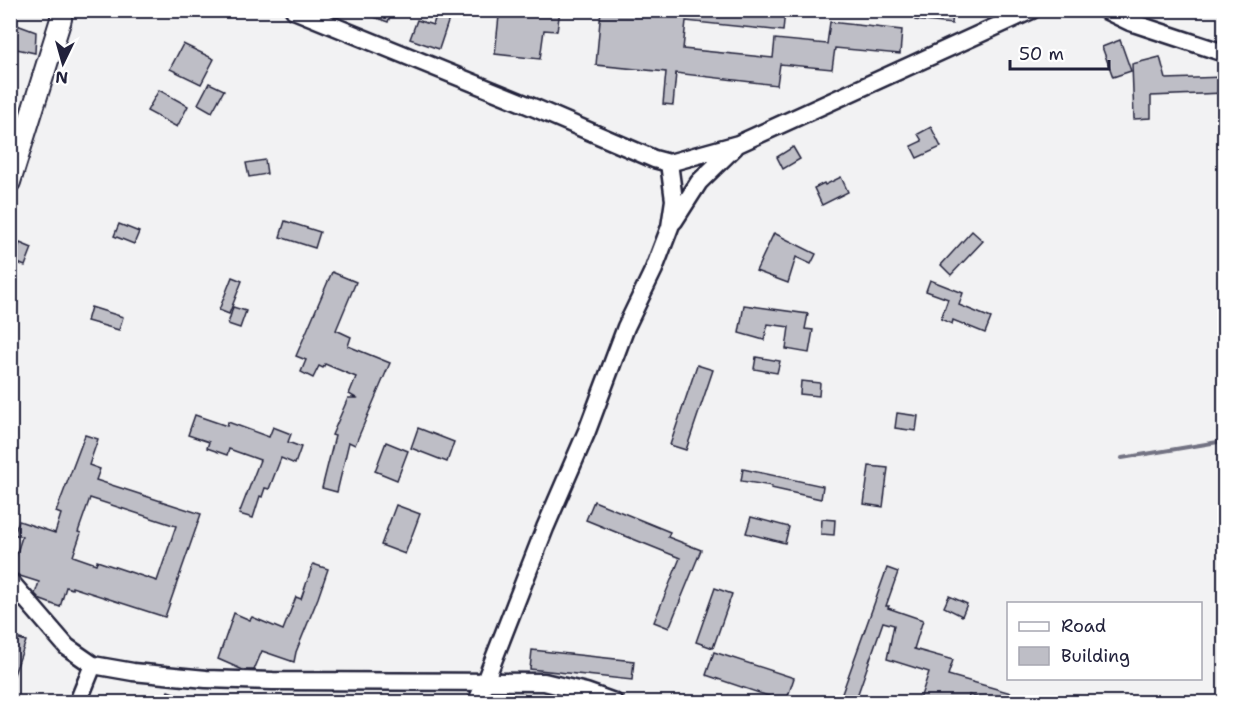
<svg xmlns="http://www.w3.org/2000/svg" width="1235" height="713" font-family="'Shantell Sans',sans-serif">
<style>
.lines{fill:none;stroke-linecap:round;stroke-linejoin:round}
.stream{stroke:#727282;stroke-width:4}
.building{fill:#bebec6;stroke:#22223b;stroke-width:1.5;fill-rule:evenodd}
.minor-casing{stroke:#22223b;stroke-width:21}
.major-casing{stroke:#22223b;stroke-width:24}
.minor{stroke:#fff;stroke-width:16}
.major{stroke:#fff;stroke-width:20}
</style>
<rect width="100%" height="100%" fill="#f2f2f3"/>
<filter id="ink" filterUnits="userSpaceOnUse"><feTurbulence type="fractalNoise" baseFrequency=".0167" numOctaves="2"/><feDisplacementMap in="SourceGraphic" scale="12" xChannelSelector="R" yChannelSelector="G"/><feConvolveMatrix kernelMatrix="1 2 1 2 8 2 1 2 1" color-interpolation-filters="sRGB"/></filter>
<g filter="url(#ink)">
<g class="lines">
<polyline class="stream" points="1122,458 1224,441"/>
</g>
<g class="building">
<polygon points="360,10 392,10 388,22 360,12"/>
<polygon points="438,10 452,10 439,49 410,39 417,20 433,25"/>
<polygon points="508,10 560,10 557,31 544,30 540,59 495,54 499,16 508,17"/>
<polygon points="601,10 637,10 681,15 681,10 785,10 783,31 686,21 683,49 773,58 775,39 827,44 830,22 902,30 900,54 835,48 832,69 780,64 777,85 676,73 673,105 663,104 666,72 596,65"/>
<polygon points="916,10 953,10 952,24 915,20"/>
<polygon points="17,25 36,32 35,53 12,48"/>
<polygon points="1120,40 1131,71 1113,77 1102,47"/>
<polygon points="183,44 214,59 201,84 170,69"/>
<polygon points="1160,57 1166,79 1224,77 1224,93 1151,96 1151,118 1134,119 1132,64"/>
<polygon points="209,83 224,90 212,112 198,104"/>
<polygon points="159,90 188,106 177,127 147,111"/>
<polygon points="931,127 941,147 917,158 911,146 922,141 918,134"/>
<polygon points="793,147 800,159 783,169 777,157"/>
<polygon points="265,160 267,174 249,177 246,163"/>
<polygon points="841,177 848,192 822,205 814,188 824,183 825,185"/>
<polygon points="285,221 320,232 315,248 280,237"/>
<polygon points="119,224 139,232 134,244 114,236"/>
<polygon points="972,231 983,241 951,275 941,265"/>
<polygon points="774,233 816,254 811,264 796,257 788,283 756,271"/>
<polygon points="20,243 32,248 25,266 13,261"/>
<polygon points="332,272 356,282 336,330 351,337 348,346 390,363 355,445 349,442 337,492 322,488 335,436 332,435 348,398 356,398 349,394 356,377 325,364 323,368 319,366 313,378 301,372 306,360 296,356"/>
<polygon points="232,277 242,281 229,314 219,310"/>
<polygon points="930,280 963,293 959,305 991,318 985,333 953,320 952,324 941,319 948,299 926,291"/>
<polygon points="744,305 808,314 805,329 813,330 809,353 786,349 789,327 768,324 764,340 739,333"/>
<polygon points="91,307 123,317 119,330 87,321"/>
<polygon points="233,307 246,311 240,328 228,324"/>
<polygon points="756,357 780,361 777,373 754,369"/>
<polygon points="697,365 713,370 686,450 670,445"/>
<polygon points="801,381 820,383 819,396 800,394"/>
<polygon points="897,413 918,416 916,431 895,428"/>
<polygon points="195,415 227,426 228,422 269,437 273,427 291,434 288,442 301,447 295,464 281,458 269,489 265,488 262,497 260,496 253,518 239,514 260,460 229,449 227,455 207,448 209,442 188,435"/>
<polygon points="418,428 454,442 447,462 411,448"/>
<path d="M 85,435 L 98,439 L 89,465 L 100,469 L 96,480 L 201,514 L 165,617 L 72,587 L 72,589 L 66,587 L 60,607 L 41,600 L 35,594 L 39,582 L 20,576 L 11,571 L 22,537 L 14,534 L 19,521 L 55,533 L 61,514 L 56,512 ZM 90,498 L 176,526 L 157,581 L 97,561 L 96,564 L 73,556 L 81,533 L 78,532 Z"/>
<polygon points="386,442 408,451 397,480 375,471"/>
<polygon points="869,466 888,468 883,507 864,504"/>
<polygon points="743,469 823,486 821,499 771,488 772,486 741,481"/>
<polygon points="594,501 670,532 668,537 701,550 669,628 654,622 680,558 586,520"/>
<polygon points="396,505 420,514 405,554 381,545"/>
<polygon points="751,517 789,527 785,543 746,533"/>
<polygon points="822,519 835,520 834,535 821,534"/>
<polygon points="313,564 328,569 318,598 296,652 294,662 262,651 254,670 243,670 218,659 234,613 250,620 252,617 283,630 296,597 301,599"/>
<polygon points="887,568 898,572 886,606 889,606 888,608 923,620 914,649 953,660 948,675 1011,693 1008,702 993,702 969,695 968,702 919,702 929,672 887,659 894,625 883,622 855,702 839,702"/>
<polygon points="715,588 732,594 713,648 696,642"/>
<polygon points="949,596 967,604 962,616 944,607"/>
<polygon points="10,636 26,641 12,680 10,680"/>
<polygon points="532,650 634,661 632,680 530,669"/>
<polygon points="714,652 794,678 786,702 706,675"/>
<polygon points="168,691 196,701 196,702 164,702"/>
</g>
<g class="lines">
<defs>
<g id="minor">
<polyline points="294,10 535,108 654,159 669,163 738,144 1032,10"/>
<polyline points="1105,10 1130,22 1224,53"/>
<polyline points="674,221 699,182 735,147"/>
<polyline points="10,581 67,647 93,665 133,672 206,679 273,681 544,682 586,692 614,702"/>
<polyline points="78,702 93,665"/>
<polyline points="477,702 545,528 587,431 626,327 654,269 670,227 674,200 669,163"/>
</g>
<polyline id="major" points="10,182 61,19 61,10"/>
</defs>
<use href="#minor" class="minor-casing"/>
<use href="#major" class="major-casing"/>
<use href="#minor" class="minor"/>
<use href="#major" class="major"/>
</g>
</g>
<rect width="1235" height="713" fill="none" stroke="#fff" stroke-width="36"/>
<rect x="18" y="18" width="1199" height="677" fill="none" stroke="#22223b" stroke-width="2" filter="url(#ink)"/>
<rect x="1007" y="602" width="195" height="78" fill="#ffffff" stroke="#a7a7b1" stroke-width="1.5"/>
<rect x="1019" y="622" width="30" height="9" fill="#ffffff" stroke="#a7a7b1" stroke-width="1.5"/>
<text x="1061" y="632" font-size="18" fill="#22223b">Road</text>
<rect x="1019" y="647" width="30" height="18" fill="#bebec6" stroke="#a7a7b1" stroke-width="1.5"/>
<text x="1061" y="662" font-size="18" fill="#22223b">Building</text>
<g transform="translate(63 63) rotate(185)" stroke="#ffffff" stroke-width="4.5" paint-order="stroke">
<path d="M0-4.5L10 22L0 15L-10 22Z" fill="#22223b"/>
<text y="-9" font-size="16" font-weight="bold" text-anchor="middle" fill="#22223b">N</text>
</g>
<path d="M1010 60v9h99v-9" fill="none" stroke="#22223b" stroke-width="3"/>
<text x="1019" y="60" font-size="18" fill="#22223b" stroke="#ffffff" stroke-width="4.5" paint-order="stroke">50 m</text>
</svg>
